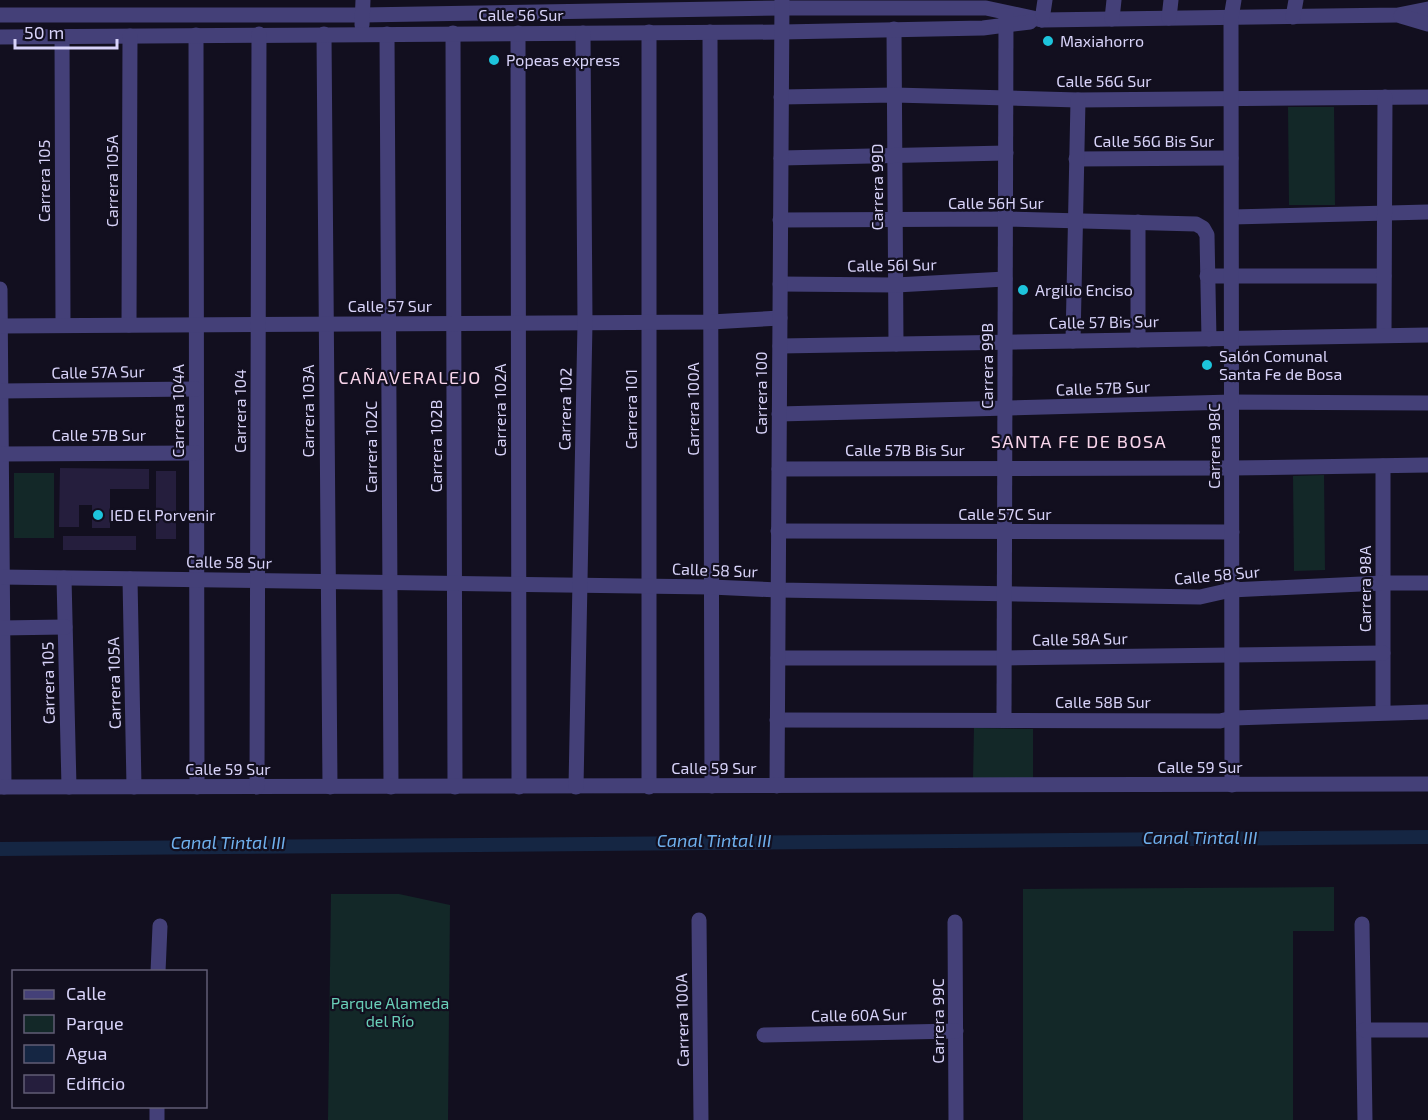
<svg xmlns="http://www.w3.org/2000/svg" width="1428" height="1120" font-family="'Exo 2',sans-serif">
<style>
.green{fill:#132828}
.water{fill:#152643}
.building{fill:#251e3d}
.lines{fill:none;stroke-linecap:round;stroke-linejoin:round}
.minor{stroke:#444078;stroke-width:15}
.poi-dot{fill:#1dc4dc;stroke:#120f1f;stroke-width:2}
.labels{text-anchor:middle;stroke-width:4.5;stroke-linejoin:round;paint-order:stroke}
.street-label{font-size:16px;fill:#d8d3f9;stroke:#120f1f}
.poi-label{font-size:16px;fill:#d8d3f9;stroke:#120f1f;text-anchor:start}
.park-label{font-size:16px;fill:#69cfb8;stroke:#120f1f}
.neighbourhood-label{font-size:18px;letter-spacing:1.5px;fill:#f9d5eb;stroke:#120f1f}
.water-label{font-size:18px;font-style:italic;fill:#6eafec;stroke:#120f1f}
</style>
<rect width="100%" height="100%" fill="#120f1f"/>
<g class="green">
<polygon points="1288,107 1334,107 1335,205 1289,205"/>
<rect x="14" y="473" width="40" height="65"/>
<polygon points="1324,475 1325,570 1294,571 1293,476"/>
<polygon points="974,728 1033,729 1033,779 973,779"/>
<polygon points="1334,887 1334,931 1293,931 1293,1120 1023,1120 1023,889"/>
<polygon points="331,894 399,894 450,905 448,1120 328,1120"/>
</g>
<polygon class="water" points="1428,830 1428,844 0,856 0,842"/>
<g class="building">
<polygon points="60,468 149,469 149,489 110,489 110,528 92,528 92,505 79,505 79,527 59,527"/>
<rect x="156" y="471" width="20" height="68"/>
<rect x="63" y="536" width="73" height="14"/>
</g>
<g class="lines">
<g class="minor">
<polyline points="0,15 362,15 782,8 986,8 1042,20 1398,15 1428,9"/>
<polyline points="1401,16 1428,24"/>
<polyline points="1293,17 1296,0"/>
<polyline points="1169,18 1171,0"/>
<polyline points="1112,19 1114,0"/>
<polyline points="1042,20 1045,0"/>
<polyline points="362,25 363,0"/>
<polyline points="894,29 896,344"/>
<polyline points="649,32 649,787"/>
<polyline points="710,32 712,786"/>
<polyline points="453,33 455,787"/>
<polyline points="518,33 519,787"/>
<polyline points="324,34 330,787"/>
<polyline points="387,34 391,787"/>
<polyline points="196,35 197,787"/>
<polyline points="0,37 782,32 983,28 1030,22"/>
<polyline points="62,37 63,325"/>
<polyline points="781,97 894,95 1078,100 1428,97"/>
<polyline points="781,158 1006,153"/>
<polyline points="1076,159 1231,158"/>
<polyline points="1232,217 1428,212"/>
<polyline points="780,220 1005,219 1196,224 1203,228 1207,235 1209,339"/>
<polyline points="1207,276 1384,276"/>
<polyline points="780,284 896,285 1005,279"/>
<polyline points="0,289 4,787"/>
<polyline points="129,325 130,36"/>
<polyline points="0,326 711,322 780,318"/>
<polyline points="1384,335 1385,97"/>
<polyline points="1138,340 1138,222"/>
<polyline points="1073,341 1078,100"/>
<polyline points="780,346 1428,335"/>
<polyline points="1,391 196,389"/>
<polyline points="779,414 1232,402 1428,403"/>
<polyline points="1,454 196,453"/>
<polyline points="1383,466 1383,712"/>
<polyline points="779,469 1232,468 1428,465"/>
<polyline points="778,531 1232,532"/>
<polyline points="0,577 711,587 778,590 1200,597 1231,590 1383,583 1428,583"/>
<polyline points="64,578 69,787"/>
<polyline points="130,579 134,787"/>
<polyline points="0,628 65,627"/>
<polyline points="778,658 1004,658 1383,653"/>
<polyline points="777,720 1220,721 1233,718 1428,712"/>
<polyline points="1004,720 1006,15"/>
<polyline points="1232,785 1231,18 1234,0"/>
<polyline points="777,786 782,0"/>
<polyline points="0,787 1428,784"/>
<polyline points="257,787 259,34"/>
<polyline points="576,787 585,323 583,33"/>
<polyline points="699,920 701,1120"/>
<polyline points="955,922 956,1120"/>
<polyline points="1362,924 1365,1120"/>
<polyline points="158,972 160,926"/>
<polyline points="1364,1030 1428,1030"/>
<polyline points="764,1035 956,1031"/>
<polyline points="157,1120 157,1106"/>
</g>
</g>
<g class="poi-dot">
<circle cx="1048" cy="41" r="6"/>
<circle cx="494" cy="60" r="6"/>
<circle cx="1023" cy="290" r="6"/>
<circle cx="1207" cy="365" r="6"/>
<circle cx="98" cy="515" r="6"/>
</g>
<g class="labels">
<g class="street-label">
<text x="521" y="21">Calle 56 Sur</text>
<text x="1104" y="87">Calle 56G Sur</text>
<text x="1154" y="147">Calle 56G Bis Sur</text>
<text transform="translate(44 181) rotate(-90)" y="6">Carrera 105</text>
<text transform="translate(112 181) rotate(-90)" y="6">Carrera 105A</text>
<text transform="translate(877 187) rotate(-90)" y="6">Carrera 99D</text>
<text x="996" y="209">Calle 56H Sur</text>
<text transform="translate(892 265) rotate(-1)" y="6">Calle 56I Sur</text>
<text x="390" y="312">Calle 57 Sur</text>
<text transform="translate(1104 322) rotate(-1)" y="6">Calle 57 Bis Sur</text>
<text transform="translate(987 366) rotate(-90)" y="6">Carrera 99B</text>
<text transform="translate(98 372) rotate(-1)" y="6">Calle 57A Sur</text>
<text transform="translate(1103 388) rotate(-2)" y="6">Calle 57B Sur</text>
<text transform="translate(761 393) rotate(-90)" y="6">Carrera 100</text>
<text transform="translate(565 409) rotate(-89)" y="6">Carrera 102</text>
<text transform="translate(631 409) rotate(-90)" y="6">Carrera 101</text>
<text transform="translate(693 409) rotate(-90)" y="6">Carrera 100A</text>
<text transform="translate(500 410) rotate(-90)" y="6">Carrera 102A</text>
<text transform="translate(178 411) rotate(-90)" y="6">Carrera 104A</text>
<text transform="translate(240 411) rotate(-90)" y="6">Carrera 104</text>
<text transform="translate(308 411) rotate(-90)" y="6">Carrera 103A</text>
<text x="99" y="441">Calle 57B Sur</text>
<text transform="translate(436 446) rotate(-90)" y="6">Carrera 102B</text>
<text transform="translate(1214 446) rotate(-90)" y="6">Carrera 98C</text>
<text transform="translate(371 447) rotate(-90)" y="6">Carrera 102C</text>
<text x="905" y="456">Calle 57B Bis Sur</text>
<text x="1005" y="520">Calle 57C Sur</text>
<text transform="translate(229 562) rotate(1)" y="6">Calle 58 Sur</text>
<text transform="translate(715 570) rotate(2)" y="6">Calle 58 Sur</text>
<text transform="translate(1217 575) rotate(-5)" y="6">Calle 58 Sur</text>
<text transform="translate(1365 589) rotate(-90)" y="6">Carrera 98A</text>
<text transform="translate(1080 639) rotate(-1)" y="6">Calle 58A Sur</text>
<text transform="translate(48 683) rotate(-91)" y="6">Carrera 105</text>
<text transform="translate(114 683) rotate(-91)" y="6">Carrera 105A</text>
<text x="1103" y="708">Calle 58B Sur</text>
<text x="1200" y="773">Calle 59 Sur</text>
<text x="714" y="774">Calle 59 Sur</text>
<text x="228" y="775">Calle 59 Sur</text>
<text transform="translate(859 1015) rotate(-1)" y="6">Calle 60A Sur</text>
<text transform="translate(682 1020) rotate(-91)" y="6">Carrera 100A</text>
<text transform="translate(938 1021) rotate(-90)" y="6">Carrera 99C</text>
</g>
<g class="poi-label">
<text x="1060" y="47">Maxiahorro</text>
<text x="506" y="66">Popeas express</text>
<text x="1035" y="296">Argilio Enciso</text>
<text x="1219" y="362">Salón Comunal<tspan x="1219" dy="18">Santa Fe de Bosa</tspan></text>
<text x="110" y="521">IED El Porvenir</text>
</g>
<g class="park-label">
<text x="390" y="1009">Parque Alameda<tspan x="390" dy="18">del Río</tspan></text>
</g>
<g class="neighbourhood-label">
<text x="410" y="384">CAÑAVERALEJO</text>
<text x="1079" y="448">SANTA FE DE BOSA</text>
</g>
<g class="water-label">
<text x="1200" y="844">Canal Tintal III</text>
<text x="714" y="847">Canal Tintal III</text>
<text x="228" y="849">Canal Tintal III</text>
</g>
</g>
<rect x="12" y="970" width="195" height="138" fill="#120f1f" stroke="#615d76" stroke-width="1.5"/>
<rect x="24" y="990" width="30" height="9" fill="#444078" stroke="#615d76" stroke-width="1.5"/>
<text x="66" y="1000" font-size="18" fill="#d8d3f9">Calle</text>
<rect x="24" y="1015" width="30" height="18" fill="#132828" stroke="#615d76" stroke-width="1.5"/>
<text x="66" y="1030" font-size="18" fill="#d8d3f9">Parque</text>
<rect x="24" y="1045" width="30" height="18" fill="#152643" stroke="#615d76" stroke-width="1.5"/>
<text x="66" y="1060" font-size="18" fill="#d8d3f9">Agua</text>
<rect x="24" y="1075" width="30" height="18" fill="#251e3d" stroke="#615d76" stroke-width="1.5"/>
<text x="66" y="1090" font-size="18" fill="#d8d3f9">Edificio</text>
<path d="M15 39v9h102v-9" fill="none" stroke="#d8d3f9" stroke-width="3"/>
<text x="24" y="39" font-size="18" fill="#d8d3f9" stroke="#120f1f" stroke-width="4.5" paint-order="stroke">50 m</text>
</svg>
